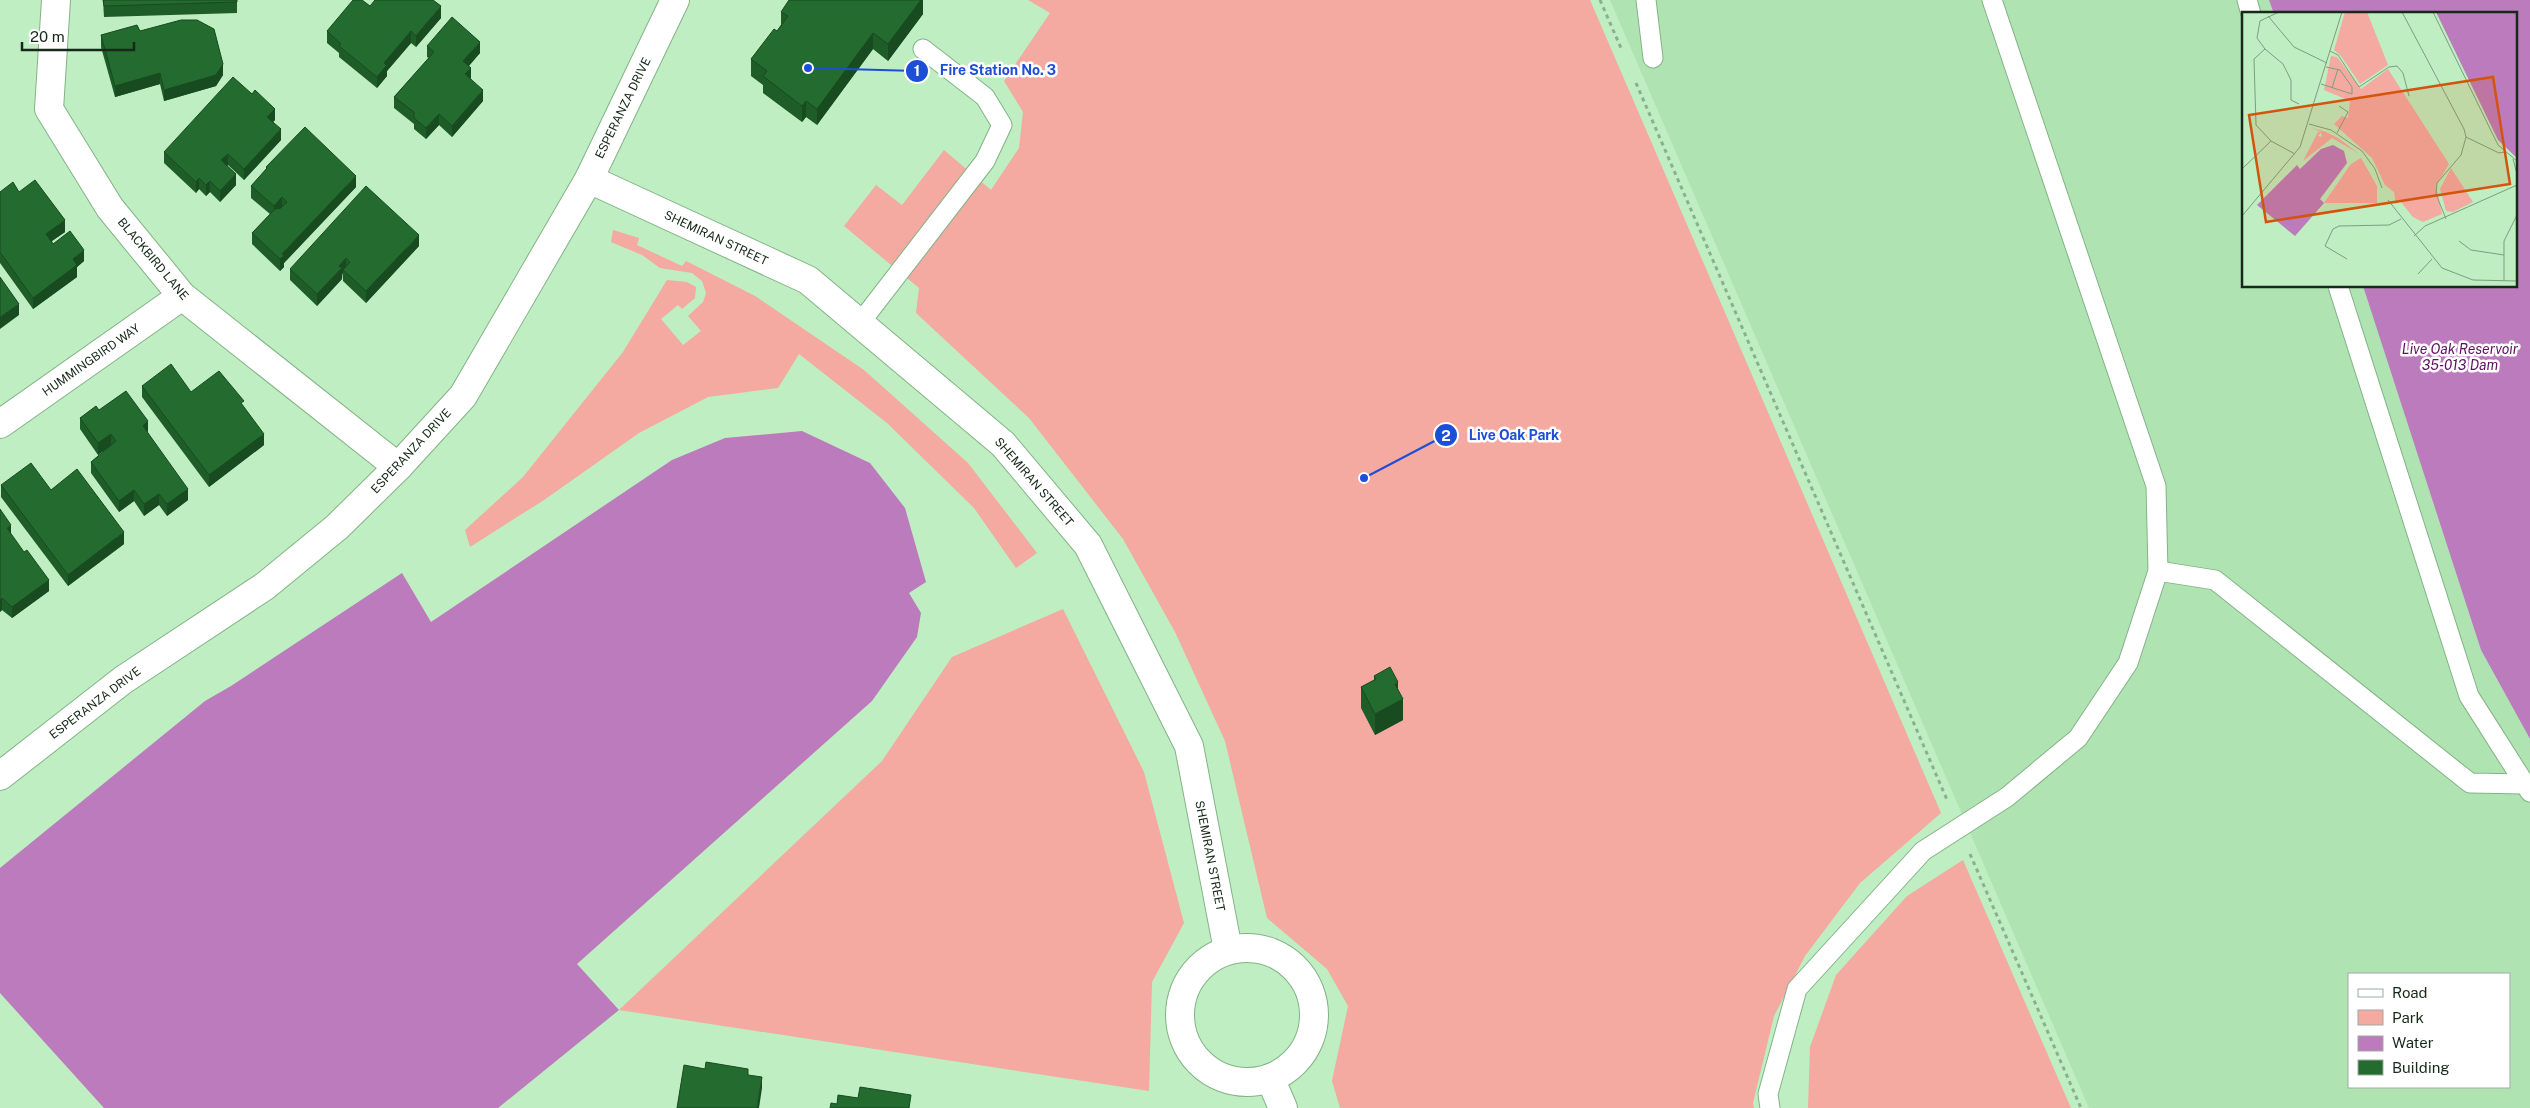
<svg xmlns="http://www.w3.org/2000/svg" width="2530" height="1108" font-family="'Public Sans',sans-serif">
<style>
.built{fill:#afe4b2;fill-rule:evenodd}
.green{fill:#f4a9a1}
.water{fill:#bb7bbc}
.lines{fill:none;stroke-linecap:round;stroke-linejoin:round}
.service-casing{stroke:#84b287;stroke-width:21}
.minor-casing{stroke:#84b287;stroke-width:30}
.secondary-casing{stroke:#84b287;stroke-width:30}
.path{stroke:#8ab18d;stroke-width:3;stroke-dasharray:4 4;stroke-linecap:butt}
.service{stroke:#fff;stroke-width:19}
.minor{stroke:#fff;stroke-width:28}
.secondary{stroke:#fff;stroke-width:28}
.wall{fill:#1e5c28}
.shaded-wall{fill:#184b20}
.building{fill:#236b2e;stroke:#184b20}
.labels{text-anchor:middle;stroke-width:5;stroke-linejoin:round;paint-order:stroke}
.street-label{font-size:12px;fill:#172918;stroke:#fff}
.water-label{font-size:14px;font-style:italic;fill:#5f1063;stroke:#fff}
.inset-road{fill:none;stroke:#7b9f7d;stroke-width:1}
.view{fill:#d3540d;fill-opacity:0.15;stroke:#d3540d;stroke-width:2.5}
.inset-edge{fill:none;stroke:#172918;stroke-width:2.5}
.leader{fill:none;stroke:#1d4ed8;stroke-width:2}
.callout-dot{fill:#1d4ed8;stroke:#fff;stroke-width:2}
.mark-label{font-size:15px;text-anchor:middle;font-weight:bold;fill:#fff}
.callout-label{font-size:14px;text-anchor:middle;font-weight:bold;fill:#1d4ed8;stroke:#fff;stroke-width:5;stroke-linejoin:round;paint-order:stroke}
</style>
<rect width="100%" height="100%" fill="#beeec1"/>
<path class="built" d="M 1610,0 L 2269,0 L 2274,14 L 2244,14 L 2244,286 L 2363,286 L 2481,650 L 2530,739 L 2530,1108 L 2089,1108 ZM 2349,974 L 2509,974 L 2509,1087 L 2349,1087 Z"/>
<g class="green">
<polygon points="1028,0 1590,0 1941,813 1860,883 1805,956 1774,1016 1753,1103 1754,1108 1340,1108 1332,1081 1348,1006 1327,969 1267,918 1225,741 1175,632 1123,539 1029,418 916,313 919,288 844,226 876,185 902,205 944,150 991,190 1019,148 1023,112 1004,81 1050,13"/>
<polygon points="613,230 639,238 637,245 682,266 686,261 755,296 864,370 968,463 1037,553 1016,568 974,508 887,423 799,354 778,388 708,397 639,433 544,500 470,547 465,530 523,477 623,352 667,280 687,282 696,287 695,298 682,309 678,305 661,319 683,345 701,331 688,316 703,302 706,293 702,281 692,273 660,268 642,255 611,242"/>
<polygon points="1063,609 1144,772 1184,923 1152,982 1149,1091 619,1010 882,761 952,657"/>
<polygon points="1963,860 2071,1108 1808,1108 1810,1047 1836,975 1907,896"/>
</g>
<g class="water">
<polygon points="2269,0 2530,0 2530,739 2481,650 2363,286 2516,286 2516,14 2274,14"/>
<polygon points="802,431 870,463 905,508 926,582 909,593 921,613 917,637 872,701 577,964 619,1010 498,1108 104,1108 0,993 0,868 205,701 231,686 402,573 431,622 672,460 725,438"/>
</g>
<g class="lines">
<defs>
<g id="service">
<polyline points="1646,0 1653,58"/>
<polyline points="2247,0 2251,14"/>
<polyline points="2338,286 2469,696 2530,792"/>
<polyline points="860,323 985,161 1002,125 985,97 923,49"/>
<polyline points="2158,571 2215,580 2470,783 2525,784"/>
<polyline points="1770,1108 1768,1094 1797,989 1923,851 2007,797 2078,738 2128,663 2158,571 2156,486 1992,0"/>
</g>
<g id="minor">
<polyline points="56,0 49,109 110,208 182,296 398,467"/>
<polyline points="589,179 808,280 1003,444 1088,545 1189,746 1228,950"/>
<polyline points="0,424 182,296"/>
<circle cx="1247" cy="1015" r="67"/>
<polyline points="1270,1078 1283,1108"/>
</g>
<polyline id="secondary" points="0,776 123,680 265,586 337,527 398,467 463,396 589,179 675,0"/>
</defs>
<use href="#service" class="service-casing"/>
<use href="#minor" class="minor-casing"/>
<use href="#secondary" class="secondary-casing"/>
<g class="path">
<polyline points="1600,0 1621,48"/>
<polyline points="1636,83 1948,802"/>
<polyline points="1970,854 2081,1108"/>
</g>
<use href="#service" class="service"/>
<use href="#minor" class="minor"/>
<use href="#secondary" class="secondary"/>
</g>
<g class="wall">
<polygon points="103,0 237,0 237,13 104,17"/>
<polygon points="923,0 923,14 888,61 873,49 817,125 806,117 802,122 763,93 763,85 751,76 751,59 777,31 781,25 781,12"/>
<polygon points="370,6 441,18 416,47 411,43 387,71 387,76 377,88 339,57 339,53 327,43 327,31"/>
<polygon points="140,31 223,75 216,86 164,101 160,84 115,97 101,47 101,35"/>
<polygon points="427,46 480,53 469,66 471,79 483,101 452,137 439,125 426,139 414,129 414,124 394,108 394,97 429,58 427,57"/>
<polygon points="275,120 273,122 281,140 244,180 228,165 227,166 236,185 220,202 210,192 206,196 199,189 196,193 164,163 164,152"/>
<polygon points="266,167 356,187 284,263 284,267 280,271 252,244 252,233 270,214 251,198 251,186 266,170"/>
<polygon points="0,192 19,192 65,232 52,241 53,244 84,261 77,267 77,277 33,309 0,263"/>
<polygon points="419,246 366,303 343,281 343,273 342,274 342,279 317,306 290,280 290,269"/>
<polygon points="142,386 191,392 244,407 264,445 209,487 142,397"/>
<polygon points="99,410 148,433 188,500 167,516 159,505 144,516 134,501 119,512 91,473 91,462 110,446 98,455 80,429 80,418"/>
<polygon points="1,485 51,490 124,544 68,586 1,497"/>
<polygon points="11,535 49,591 12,618 2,610 0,612"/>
<polygon points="1374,676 1398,690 1403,720 1375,735 1361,708 1361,687 1374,681"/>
</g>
<g class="shaded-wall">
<polygon points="921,0 923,0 923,14 888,61 888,44"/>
<polygon points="441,6 441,18 416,47 416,36"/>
<polygon points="411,31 411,43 387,71 387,76 377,88 377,77 384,63"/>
<polygon points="873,33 873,49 817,125 817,109"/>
<polygon points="480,42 480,53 463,72 463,61"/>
<polygon points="223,64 223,75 216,86 164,101 164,90"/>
<polygon points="471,68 471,79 465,74"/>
<polygon points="160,73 160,84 115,97 115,86"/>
<polygon points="483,90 483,101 452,137 452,126"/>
<polygon points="806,101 806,117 802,122 802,106"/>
<polygon points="275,109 275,120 267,128 267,117"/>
<polygon points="439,114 439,125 426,139 426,128"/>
<polygon points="281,129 281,140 244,180 244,169"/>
<polygon points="228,154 228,165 221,171 221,160"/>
<polygon points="236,174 236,185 220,202 220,191"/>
<polygon points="356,176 356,187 284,263 284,267 280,271 280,259 282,254"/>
<polygon points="199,178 199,189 196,193 196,182"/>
<polygon points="210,181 210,192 206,196 206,185"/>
<polygon points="282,197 282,208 274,217 274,206"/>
<polygon points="65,220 65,232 46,245 46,234"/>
<polygon points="419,235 419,246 366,303 366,291"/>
<polygon points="84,250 84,261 77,267 77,277 33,309 33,298 73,259"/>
<polygon points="346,258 346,270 343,270 342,279 317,306 317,294 339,266"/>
<polygon points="19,304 19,315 0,329 0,317"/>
<polygon points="148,421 148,433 143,426"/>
<polygon points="111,434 111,445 98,455 98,443"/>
<polygon points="264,434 264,445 209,487 209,475"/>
<polygon points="188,489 188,500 167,516 167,504"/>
<polygon points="134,490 134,501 119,512 119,501"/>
<polygon points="159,494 159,505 144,516 144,504"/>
<polygon points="11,525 11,536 7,528"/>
<polygon points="124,532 124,544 68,586 68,575"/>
<polygon points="49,580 49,591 12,618 12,607"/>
<polygon points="2,598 2,610 0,612 0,600"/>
<polygon points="1398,682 1398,702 1403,699 1403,720 1375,735 1375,714 1395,684"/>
<polygon points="762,1077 762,1088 759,1108 757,1108"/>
</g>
<g class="building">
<polygon points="103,0 237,0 237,2 104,6"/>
<polygon points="353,0 362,0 370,6 375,0 433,0 441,6 416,36 411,31 384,63 387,65 377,77 339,46 341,44 327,31"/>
<polygon points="789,0 921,0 888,44 873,33 817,109 806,101 802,106 763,76 767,71 751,59 774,29 777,31 788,16 781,12"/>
<polygon points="452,17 480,42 463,61 471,68 465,74 483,90 452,126 439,114 426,128 414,118 414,112 394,97 434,52 427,46"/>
<polygon points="181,20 197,20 214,29 223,64 216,75 164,90 160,73 115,86 101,35 137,25 140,31"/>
<polygon points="233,77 252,94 255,90 275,109 267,117 281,129 244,169 228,154 221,160 236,174 220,191 210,181 206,185 199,178 196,182 164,152"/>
<polygon points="305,127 356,176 282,254 284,256 280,259 252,233 275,209 281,208 287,202 282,197 274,206 251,186 267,168 266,167"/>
<polygon points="35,180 65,220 46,234 53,244 70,231 84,250 73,259 77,265 33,298 0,252 0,192 13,182 19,192"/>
<polygon points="366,186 419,235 366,291 343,270 350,262 346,258 339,266 342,268 317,294 290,269"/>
<polygon points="0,277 19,304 0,317"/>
<polygon points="171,364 191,392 219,371 244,401 241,403 264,434 209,475 142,386"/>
<polygon points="126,391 148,421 143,426 188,489 167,504 159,494 144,504 134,490 119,501 91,462 116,441 111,434 98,443 80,418 96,406 99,410"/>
<polygon points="31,463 51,490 77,469 124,532 68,575 1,485"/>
<polygon points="0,509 11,525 7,528 24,552 27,550 49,580 12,607 2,598 0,600"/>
<polygon points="1390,667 1398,682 1395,684 1403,699 1375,714 1361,687 1376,679 1374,676"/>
<polygon points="706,1062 748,1069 748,1075 762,1077 757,1108 677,1108 684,1065 705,1069"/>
<polygon points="860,1087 911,1095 909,1108 830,1108 831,1103 837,1104 838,1095 858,1098"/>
</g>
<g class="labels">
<g class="street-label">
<text transform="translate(623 108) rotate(-64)" y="4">ESPERANZA DRIVE</text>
<text transform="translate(716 238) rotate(25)" y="4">SHEMIRAN STREET</text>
<text transform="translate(153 259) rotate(50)" y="4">BLACKBIRD LANE</text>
<text transform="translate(91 360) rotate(-35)" y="4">HUMMINGBIRD WAY</text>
<text transform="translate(411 451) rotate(-47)" y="4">ESPERANZA DRIVE</text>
<text transform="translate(1034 482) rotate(49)" y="4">SHEMIRAN STREET</text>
<text transform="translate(95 703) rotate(-37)" y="4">ESPERANZA DRIVE</text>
<text transform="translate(1210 856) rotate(79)" y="4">SHEMIRAN STREET</text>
</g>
<g class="water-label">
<text x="2460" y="354">Live Oak Reservoir<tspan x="2460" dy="16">35-013 Dam</tspan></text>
</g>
</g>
<g transform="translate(2242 12)">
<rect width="275" height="275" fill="#beeec1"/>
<path d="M 103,0 L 125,0 L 146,53 L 118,72 L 99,44 L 92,38 ZM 89,44 L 95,45 L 119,77 L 146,57 L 207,152 L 194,174 L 200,202 L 181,210 L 171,205 L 158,189 L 154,192 L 152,180 L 143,173 L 130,146 L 92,112 L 100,104 L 106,106 L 108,89 L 82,78 ZM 70,116 L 84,120 L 96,126 L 116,141 L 90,126 L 61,149 L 76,120 L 79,120 L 76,124 L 80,125 L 79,120 ZM 119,146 L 135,174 L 135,191 L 82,191 L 109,152 ZM 209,156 L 231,190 L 211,200 L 204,199 L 198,177 Z" fill="#f4a9a1"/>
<path d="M 194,0 L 275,0 L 275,146 L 256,128 ZM 91,133 L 102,139 L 105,151 L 78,187 L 82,191 L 53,224 L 15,193 L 55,153 L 58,157 L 79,137 Z" fill="#bb7bbc"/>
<path class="inset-road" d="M 37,0 L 18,9 L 15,26 L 23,37 L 41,52 L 49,68 L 49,88 L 57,92M 160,0 L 222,117 L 224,125 L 219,143 L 195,171 L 194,182 L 204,207M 191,0 L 256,133 L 275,149M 26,4 L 52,35 L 85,51M 23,37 L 12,47 L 14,113 L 29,129 L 53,142M 88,39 L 96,43 L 117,75 L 147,55 L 155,54 L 161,61 L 167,84M 79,72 L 110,82 L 110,75 L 98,58 L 84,55M 90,76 L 96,57M 67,112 L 89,118 L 120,139 L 133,157 L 140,176M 95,121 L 106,100 L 97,94M 224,125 L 257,141 L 262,140M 271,147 L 275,162M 0,157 L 29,129M 146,188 L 200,256 L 231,268 L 275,269M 0,204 L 58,135 L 100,0M 172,224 L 183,214 L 275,173M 217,229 L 229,238 L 262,243M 105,247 L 83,234 L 91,217 L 97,214 L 147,213 L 159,207M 176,262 L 190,247M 262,269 L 262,229 L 275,203"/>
<path class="view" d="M 251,65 L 268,172 L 24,210 L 7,103 Z"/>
<rect width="275" height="275" class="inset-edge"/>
</g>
<path class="leader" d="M808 68L917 71M1364 478L1446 435"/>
<g class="callout-dot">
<circle cx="808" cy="68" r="5"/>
<circle cx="1364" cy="478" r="5"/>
<circle cx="917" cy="71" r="12"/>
<circle cx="1446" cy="435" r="12"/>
</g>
<g class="mark-label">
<text x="917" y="76">1</text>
<text x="1446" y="441">2</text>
</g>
<g class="callout-label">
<text x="998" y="75">Fire Station No. 3</text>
<text x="1514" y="440">Live Oak Park</text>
</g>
<rect x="2348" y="973" width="162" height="115" fill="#ffffff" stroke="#a2a9a3"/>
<rect x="2358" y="989" width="25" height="8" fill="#ffffff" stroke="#a2a9a3"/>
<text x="2392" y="998" font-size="15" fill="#172918">Road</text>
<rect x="2358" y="1010" width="25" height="15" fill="#f4a9a1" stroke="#a2a9a3"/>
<text x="2392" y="1023" font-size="15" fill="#172918">Park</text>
<rect x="2358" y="1036" width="25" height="15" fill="#bb7bbc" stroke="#a2a9a3"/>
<text x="2392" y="1048" font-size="15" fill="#172918">Water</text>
<rect x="2358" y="1060" width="25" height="15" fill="#236b2e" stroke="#a2a9a3"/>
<text x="2392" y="1073" font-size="15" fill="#172918">Building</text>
<path d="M22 42v8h112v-8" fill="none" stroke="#172918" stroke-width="2.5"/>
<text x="30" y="42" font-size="15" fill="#172918" stroke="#ffffff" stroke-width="4" paint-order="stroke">20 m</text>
</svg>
